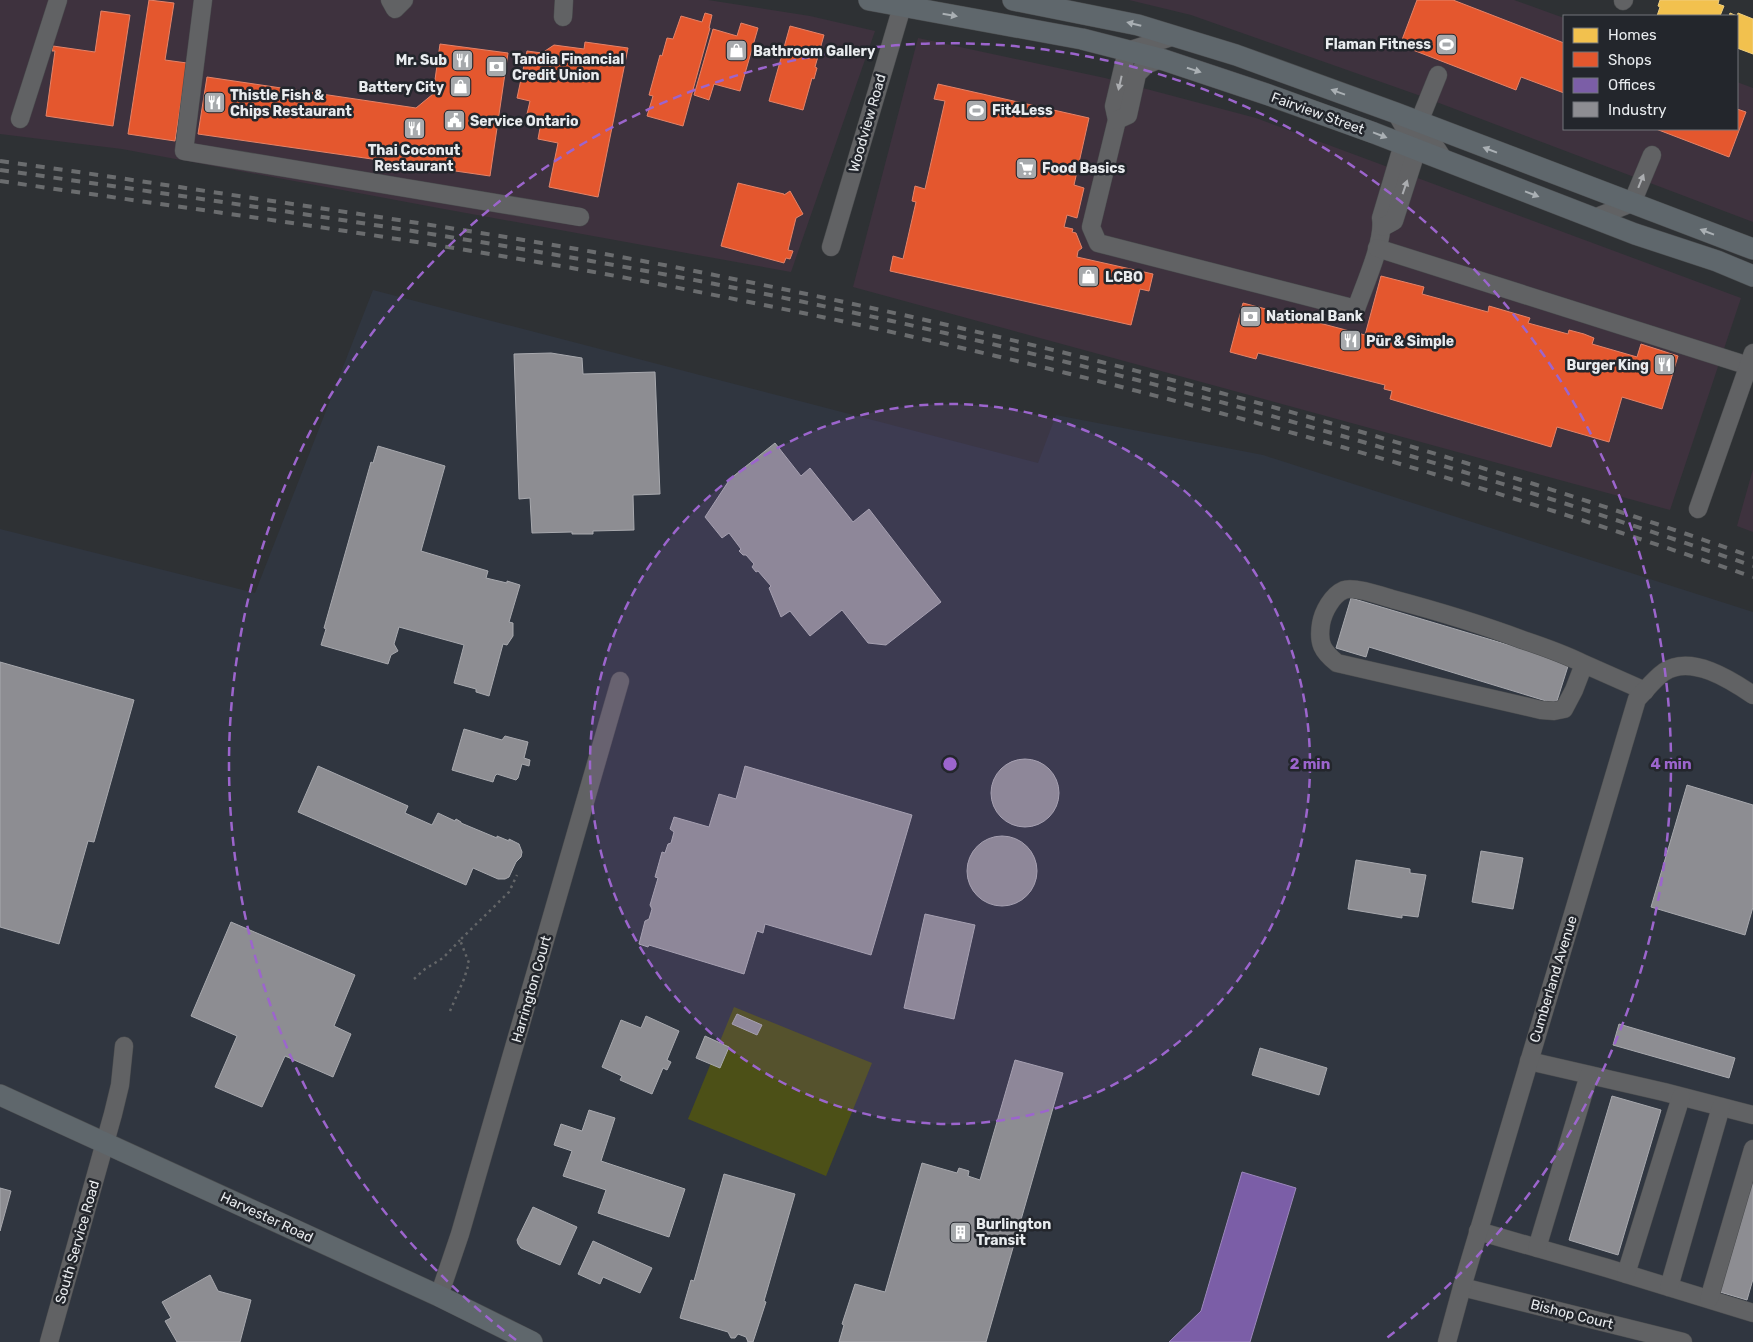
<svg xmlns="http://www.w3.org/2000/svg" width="1753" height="1342" font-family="Rubik,sans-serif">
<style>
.commercial{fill:#3e323e}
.built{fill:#303640}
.green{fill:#4c5017}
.homes{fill:#f2c14e;stroke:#efce7e}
.shops{fill:#e4572e;stroke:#e58368}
.offices{fill:#7b5ea7;stroke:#9c88bc}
.industry{fill:#8d8d92;stroke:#a8a9ae}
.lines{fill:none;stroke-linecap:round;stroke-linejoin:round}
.minor-casing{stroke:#4a4c4e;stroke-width:19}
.major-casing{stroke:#4a4c4e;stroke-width:22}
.path{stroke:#646668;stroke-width:2.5;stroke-dasharray:2.5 4;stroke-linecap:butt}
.minor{stroke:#616264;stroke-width:18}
.major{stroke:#5f676c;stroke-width:21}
.rail{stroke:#6a6c6e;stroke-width:4;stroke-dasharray:9 9;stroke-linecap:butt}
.oneway{fill:#aab0b4}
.oneway2{fill:#abadb0}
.ring{fill:none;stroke:#9c65cd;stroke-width:2.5;stroke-dasharray:9 6}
.labels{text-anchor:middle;stroke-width:5;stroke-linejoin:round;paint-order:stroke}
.poi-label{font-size:14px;font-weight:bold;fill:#e8ebee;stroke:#23262c;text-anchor:start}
.street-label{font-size:14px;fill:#e8ebee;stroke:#23262c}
.centre{fill:#9c65cd;stroke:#23262c;stroke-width:2.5}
.ring-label{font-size:15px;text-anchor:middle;font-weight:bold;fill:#9c65cd;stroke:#23262c;stroke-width:5;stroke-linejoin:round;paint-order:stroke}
</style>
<rect width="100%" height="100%" fill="#2e3134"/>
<g class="commercial">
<polygon points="0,0 708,0 810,16 875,31 791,272 444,209 122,149 0,134"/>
<polygon points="1129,0 1514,0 1564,18 1564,129 1737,129 1737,82 1753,88 1753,222 1418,95 1191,15"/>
<polygon points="918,38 1105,78 1256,118 1741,298 1670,510 853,287"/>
<polygon points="1753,469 1753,532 1737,526"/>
</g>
<polygon class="built" points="373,290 1038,463 1056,415 1263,455 1753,612 1753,1342 0,1342 0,529 255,593"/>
<polygon class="green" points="734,1007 872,1063 826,1176 688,1119"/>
<g class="homes">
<polygon points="1660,0 1719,0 1718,4 1724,6 1720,16 1657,16 1660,7 1658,6"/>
<polygon points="1730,13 1737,16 1738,13 1753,19 1753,54 1737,48 1737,16 1729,16"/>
</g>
<g class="shops">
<polygon points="149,0 174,3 165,60 187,63 175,141 128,134"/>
<polygon points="1417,0 1453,0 1564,43 1564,93 1521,77 1516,90 1400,45"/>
<polygon points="101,11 130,15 113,126 46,116 55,51 52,51 53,46 95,52"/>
<polygon points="705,13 712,15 709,28 710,28 683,126 647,116 653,96 649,95 660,55 662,56 667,38 673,39 681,16 702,22"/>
<polygon points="741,23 758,28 740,91 714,84 709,100 694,95 713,29 737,36"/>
<polygon points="790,26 824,35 815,67 817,68 814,79 812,78 803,110 769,101"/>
<polygon points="585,42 628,48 598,197 549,187 558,143 538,139 542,117 527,114 530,101 517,98 527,51 542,53 554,45 584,49"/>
<polygon points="440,44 508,53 490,176 198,134 207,77 416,108 433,94"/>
<polygon points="938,84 1089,118 1074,185 1084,188 1077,218 1067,215 1064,227 1073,229 1072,232 1076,233 1082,248 1078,251 1077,257 1153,274 1149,291 1140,289 1131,325 890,271 893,256 903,259 916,202 912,201 915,186 925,189 945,101 934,99"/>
<polygon points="1737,109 1746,112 1729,157 1656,129 1737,129"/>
<polygon points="738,183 784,194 784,195 790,191 803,214 796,218 788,250 793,251 790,259 786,258 784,263 721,246"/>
<polygon points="1381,276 1424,287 1422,294 1488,312 1489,306 1530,318 1528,323 1568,334 1569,330 1584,334 1594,338 1592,344 1637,357 1641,344 1678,356 1662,409 1622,397 1609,442 1557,427 1551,447 1390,399 1392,391 1384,389 1385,385 1258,353 1256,359 1230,352 1243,303 1365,335"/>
</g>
<polygon class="offices" points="1242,1172 1296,1188 1250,1342 1169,1342 1201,1311"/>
<g class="industry">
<polygon points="551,353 582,358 583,374 655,372 660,494 633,495 634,530 593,531 593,534 572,534 572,532 532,533 530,498 519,499 514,354"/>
<polygon points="775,443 801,476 810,468 853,522 869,509 941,602 886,645 868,643 842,610 810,636 790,611 781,617 769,588 771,586 758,571 756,572 752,567 754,564 746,555 743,555 739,551 741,549 729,533 722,538 705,517 730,479"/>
<polygon points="378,446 445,466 421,551 488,571 486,578 507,583 507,581 520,585 509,622 513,623 513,636 507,645 503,644 489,696 476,692 476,689 454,683 464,645 399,627 394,644 398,651 391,655 388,664 321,645 326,629 324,628 371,462 373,463"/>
<polygon points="1351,598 1569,663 1556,704 1369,647 1366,657 1336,648"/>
<polygon points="0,662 134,700 94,842 88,841 59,944 0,927"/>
<polygon points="464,729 502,740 505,736 528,742 524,758 530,760 529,766 522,764 518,778 516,780 497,774 495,776 493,782 452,770"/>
<circle cx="1025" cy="793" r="34"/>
<polygon points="318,766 408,806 405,813 432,825 438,813 455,821 456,819 461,822 461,823 497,838 497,836 509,841 509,839 519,844 522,852 521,857 516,862 509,877 505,879 498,879 473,868 466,885 298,812"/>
<polygon points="745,766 912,815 871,955 765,924 763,933 757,931 744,974 649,945 648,947 639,944 645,921 649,919 652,909 650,905 658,878 655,877 662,852 665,853 668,844 671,843 674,832 670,829 674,817 709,827 719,794 736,799"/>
<polygon points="1687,785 1753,805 1753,907 1745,935 1651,907"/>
<circle cx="1002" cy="871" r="35"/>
<polygon points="1481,851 1523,858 1513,909 1472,902"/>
<polygon points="1356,860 1410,869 1410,873 1426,875 1418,917 1402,915 1402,918 1348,909"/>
<polygon points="925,914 975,925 954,1019 904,1008"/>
<polygon points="231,922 355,975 334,1026 351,1034 333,1077 285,1056 262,1107 215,1087 237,1036 191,1016"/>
<polygon points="737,1014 762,1025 757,1035 732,1024"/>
<polygon points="646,1016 679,1031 667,1060 671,1062 667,1070 663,1068 652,1094 620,1080 622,1076 602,1067 621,1020 641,1028"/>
<polygon points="1619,1024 1735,1058 1729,1078 1613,1045"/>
<polygon points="705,1036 729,1047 720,1068 696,1058"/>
<polygon points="1260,1048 1327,1068 1319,1095 1252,1075"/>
<polygon points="1015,1060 1063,1073 986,1342 839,1342 844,1325 842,1324 855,1284 885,1292 922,1163 957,1173 959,1168 969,1171 968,1176 980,1180"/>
<polygon points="1612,1096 1661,1110 1618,1255 1569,1240"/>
<polygon points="589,1110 615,1118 601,1161 685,1189 669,1237 598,1213 606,1190 563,1176 572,1151 554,1145 561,1124 582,1131"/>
<polygon points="724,1174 795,1194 764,1301 766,1302 753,1342 748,1342 746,1337 738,1334 735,1338 731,1338 728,1332 680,1318 691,1280 694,1281"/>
<polygon points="1753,1179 1753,1279 1747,1300 1720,1292"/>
<polygon points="0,1188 11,1191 0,1231"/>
<polygon points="533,1207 577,1227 560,1265 521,1248 518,1244 517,1240"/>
<polygon points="593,1241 652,1268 640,1293 603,1277 600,1284 578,1274"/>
<polygon points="210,1275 218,1291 251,1300 240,1342 177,1342 165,1321 171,1318 162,1302"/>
</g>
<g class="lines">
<defs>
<g id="minor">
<polyline points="203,0 184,151 580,217"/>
<polyline points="390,0 395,9 404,0"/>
<polyline points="1623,1 1624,0"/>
<polyline points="563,17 564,0"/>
<path d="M 1175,36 L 1127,51 L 1114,106 L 1117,120 L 1091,227 L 1098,243 L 1356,309 C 1364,286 1385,240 1381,218 L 1403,144"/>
<polyline points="1438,75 1419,122 1444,160"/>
<polyline points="20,119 58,0"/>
<polyline points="1117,120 1128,115 1137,74 1146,65 1160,59"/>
<polyline points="1594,218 1632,203 1652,155"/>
<polyline points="1383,227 1394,221 1417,149 1396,113"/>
<polyline points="831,247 904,0"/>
<polyline points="1377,248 1749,366"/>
<polyline points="1698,509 1753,353"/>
<path d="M 1584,664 C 1564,654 1544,647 1523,640 C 1480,624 1437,611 1392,599 C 1382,596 1353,586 1344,590 C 1332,595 1323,612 1321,624 C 1318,643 1322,651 1337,663 L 1541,710 L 1554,711 L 1564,709 L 1574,690 L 1584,664 L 1645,691"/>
<polyline points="1529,1061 1664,1092 1753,1115"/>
<polyline points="1478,1231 1607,1268 1753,1313"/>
<polyline points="1537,1248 1589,1075"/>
<polyline points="1626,1274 1681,1097"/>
<polyline points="1462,1287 1683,1342"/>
<polyline points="1669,1287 1721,1107"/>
<polyline points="439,1296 460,1234 620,681"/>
<polyline points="1709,1299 1753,1149"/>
<polyline points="49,1342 113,1114 120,1085 124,1046"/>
<path d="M 1447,1342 L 1462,1287 L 1637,699 C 1645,691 1654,679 1664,672 C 1691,654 1731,680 1753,695"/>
</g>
<g id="major">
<polyline points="869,0 1082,39 1164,60 1266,94 1374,133 1635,234 1717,261 1753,276"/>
<polyline points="1013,0 1138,25 1236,55 1396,113 1753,249"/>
<polyline points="0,1095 439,1296 532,1342"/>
</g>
</defs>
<use href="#minor" class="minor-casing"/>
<use href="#major" class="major-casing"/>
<g class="path">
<polyline points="414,979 425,969 443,958 460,940"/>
<polyline points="450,1011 464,979 469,963 460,940 509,892 517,875"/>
</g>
<use href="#minor" class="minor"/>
<use href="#major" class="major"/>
<g class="rail">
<path d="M 0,161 C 96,174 191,189 286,203 C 433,225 579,247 724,277 C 1073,347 1417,439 1753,557"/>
<path d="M 0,170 C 239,204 478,238 715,284 C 1067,353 1414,449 1753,566"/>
<path d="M 0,181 C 179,207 359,231 537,262 C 626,277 715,295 803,313 C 1125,380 1442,470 1753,577"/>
</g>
</g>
<defs><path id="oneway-solid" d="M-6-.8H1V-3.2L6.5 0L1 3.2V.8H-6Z" transform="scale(1.25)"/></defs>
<g class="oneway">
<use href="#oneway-solid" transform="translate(950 15) rotate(10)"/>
<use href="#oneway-solid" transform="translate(1134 24) rotate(-166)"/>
<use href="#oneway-solid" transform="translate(1194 70) rotate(18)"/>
<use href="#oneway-solid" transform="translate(1338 92) rotate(-160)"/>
<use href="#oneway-solid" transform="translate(1380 135) rotate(21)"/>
<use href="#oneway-solid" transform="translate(1490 150) rotate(-159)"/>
<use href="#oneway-solid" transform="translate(1532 194) rotate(21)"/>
<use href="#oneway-solid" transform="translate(1707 232) rotate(-159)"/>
</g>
<g class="oneway2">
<use href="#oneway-solid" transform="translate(1120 83) rotate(103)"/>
<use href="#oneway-solid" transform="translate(1641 181) rotate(-68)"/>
<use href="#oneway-solid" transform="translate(1405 187) rotate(-71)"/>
</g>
<circle cx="950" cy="764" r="360" fill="#9c65cd" fill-opacity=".12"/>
<g class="ring">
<circle cx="950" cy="764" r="360"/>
<path d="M516 1340A721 721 0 1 1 1384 1340"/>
</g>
<defs>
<symbol id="stadium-square" viewBox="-11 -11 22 22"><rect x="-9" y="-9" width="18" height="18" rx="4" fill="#a7aaad" stroke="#23262c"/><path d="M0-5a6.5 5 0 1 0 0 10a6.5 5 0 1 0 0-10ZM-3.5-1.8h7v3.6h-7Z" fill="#fff"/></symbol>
<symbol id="shop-square" viewBox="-11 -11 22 22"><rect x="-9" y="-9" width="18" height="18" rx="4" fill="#a7aaad" stroke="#23262c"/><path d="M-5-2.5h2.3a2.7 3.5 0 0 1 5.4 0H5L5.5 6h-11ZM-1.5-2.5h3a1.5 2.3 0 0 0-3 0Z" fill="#fff"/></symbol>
<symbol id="restaurant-square" viewBox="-11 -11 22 22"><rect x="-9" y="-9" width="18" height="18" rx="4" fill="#a7aaad" stroke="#23262c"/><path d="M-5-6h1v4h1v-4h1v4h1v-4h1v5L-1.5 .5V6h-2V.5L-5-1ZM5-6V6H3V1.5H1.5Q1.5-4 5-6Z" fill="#fff"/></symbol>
<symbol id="bank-square" viewBox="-11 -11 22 22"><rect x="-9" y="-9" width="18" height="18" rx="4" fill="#a7aaad" stroke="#23262c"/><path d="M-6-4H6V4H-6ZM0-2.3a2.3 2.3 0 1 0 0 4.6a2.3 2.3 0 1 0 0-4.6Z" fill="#fff"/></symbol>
<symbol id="civic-square" viewBox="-11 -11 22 22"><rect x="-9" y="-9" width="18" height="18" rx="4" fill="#a7aaad" stroke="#23262c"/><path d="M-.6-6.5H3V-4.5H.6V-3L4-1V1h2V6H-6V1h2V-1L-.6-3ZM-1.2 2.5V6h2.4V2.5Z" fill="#fff"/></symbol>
<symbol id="supermarket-square" viewBox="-11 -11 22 22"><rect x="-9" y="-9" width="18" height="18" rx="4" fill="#a7aaad" stroke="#23262c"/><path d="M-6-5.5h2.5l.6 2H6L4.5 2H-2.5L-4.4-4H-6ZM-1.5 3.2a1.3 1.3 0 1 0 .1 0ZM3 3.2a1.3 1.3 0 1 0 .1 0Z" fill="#fff"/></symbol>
<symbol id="building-square" viewBox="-11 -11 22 22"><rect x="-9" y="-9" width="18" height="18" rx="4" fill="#a7aaad" stroke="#23262c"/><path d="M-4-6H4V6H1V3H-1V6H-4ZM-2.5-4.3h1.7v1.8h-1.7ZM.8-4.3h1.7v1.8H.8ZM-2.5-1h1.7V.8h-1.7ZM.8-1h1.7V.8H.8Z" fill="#fff"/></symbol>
</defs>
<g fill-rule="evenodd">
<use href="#stadium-square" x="1434" y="32" width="25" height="25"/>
<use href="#shop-square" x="724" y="38" width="25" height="25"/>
<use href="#restaurant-square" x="450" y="48" width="25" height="25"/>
<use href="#bank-square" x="484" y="54" width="25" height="25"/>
<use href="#shop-square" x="448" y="74" width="25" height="25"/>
<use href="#restaurant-square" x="202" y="90" width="25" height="25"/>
<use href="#stadium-square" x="964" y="98" width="25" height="25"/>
<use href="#civic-square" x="442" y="108" width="25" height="25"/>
<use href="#restaurant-square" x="402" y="116" width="25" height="25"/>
<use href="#supermarket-square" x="1014" y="156" width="25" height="25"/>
<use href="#shop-square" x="1076" y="264" width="25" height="25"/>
<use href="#bank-square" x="1238" y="304" width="25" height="25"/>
<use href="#restaurant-square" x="1338" y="328" width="25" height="25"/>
<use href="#restaurant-square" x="1652" y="352" width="25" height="25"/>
<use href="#building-square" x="948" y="1220" width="25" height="25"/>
</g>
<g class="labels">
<g class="poi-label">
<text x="1431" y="49" text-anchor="end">Flaman Fitness</text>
<text x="753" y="56">Bathroom Gallery</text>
<text x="512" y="64">Tandia Financial<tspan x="512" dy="16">Credit Union</tspan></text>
<text x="447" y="65" text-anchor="end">Mr. Sub</text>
<text x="444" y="92" text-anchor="end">Battery City</text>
<text x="230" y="100">Thistle Fish &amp;<tspan x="230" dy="16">Chips Restaurant</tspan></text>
<text x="992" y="115">Fit4Less</text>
<text x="470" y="126">Service Ontario</text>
<text x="414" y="155" text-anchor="middle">Thai Coconut<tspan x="414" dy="16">Restaurant</tspan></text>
<text x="1042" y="173">Food Basics</text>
<text x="1105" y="282">LCBO</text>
<text x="1266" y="321">National Bank</text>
<text x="1366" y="346">Pür &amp; Simple</text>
<text x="1649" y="370" text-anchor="end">Burger King</text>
<text x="976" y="1229">Burlington<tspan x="976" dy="16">Transit</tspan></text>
</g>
<g class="street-label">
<text transform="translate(1318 113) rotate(20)" y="5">Fairview Street</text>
<text transform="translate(867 123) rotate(-74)" y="5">Woodview Road</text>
<text transform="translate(1553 979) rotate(-73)" y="5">Cumberland Avenue</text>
<text transform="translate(531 989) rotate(-74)" y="5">Harrington Court</text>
<text transform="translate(267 1217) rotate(25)" y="5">Harvester Road</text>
<text transform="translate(77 1242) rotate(-74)" y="5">South Service Road</text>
<text transform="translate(1572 1314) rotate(14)" y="5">Bishop Court</text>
</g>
</g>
<circle cx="950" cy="764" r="8" class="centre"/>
<g class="ring-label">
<text x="1310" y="769">2 min</text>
<text x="1671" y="769">4 min</text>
</g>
<rect x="1563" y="15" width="175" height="115" fill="#23262c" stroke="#72757a"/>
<rect x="1573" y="28" width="25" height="15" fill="#f2c14e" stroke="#72757a"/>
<text x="1608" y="40" font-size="15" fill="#e8ebee">Homes</text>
<rect x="1573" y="52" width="25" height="15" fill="#e4572e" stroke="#72757a"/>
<text x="1608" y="65" font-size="15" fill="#e8ebee">Shops</text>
<rect x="1573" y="78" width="25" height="15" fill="#7b5ea7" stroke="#72757a"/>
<text x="1608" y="90" font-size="15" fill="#e8ebee">Offices</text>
<rect x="1573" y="102" width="25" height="15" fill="#8d8d92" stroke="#72757a"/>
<text x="1608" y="115" font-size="15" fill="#e8ebee">Industry</text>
</svg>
